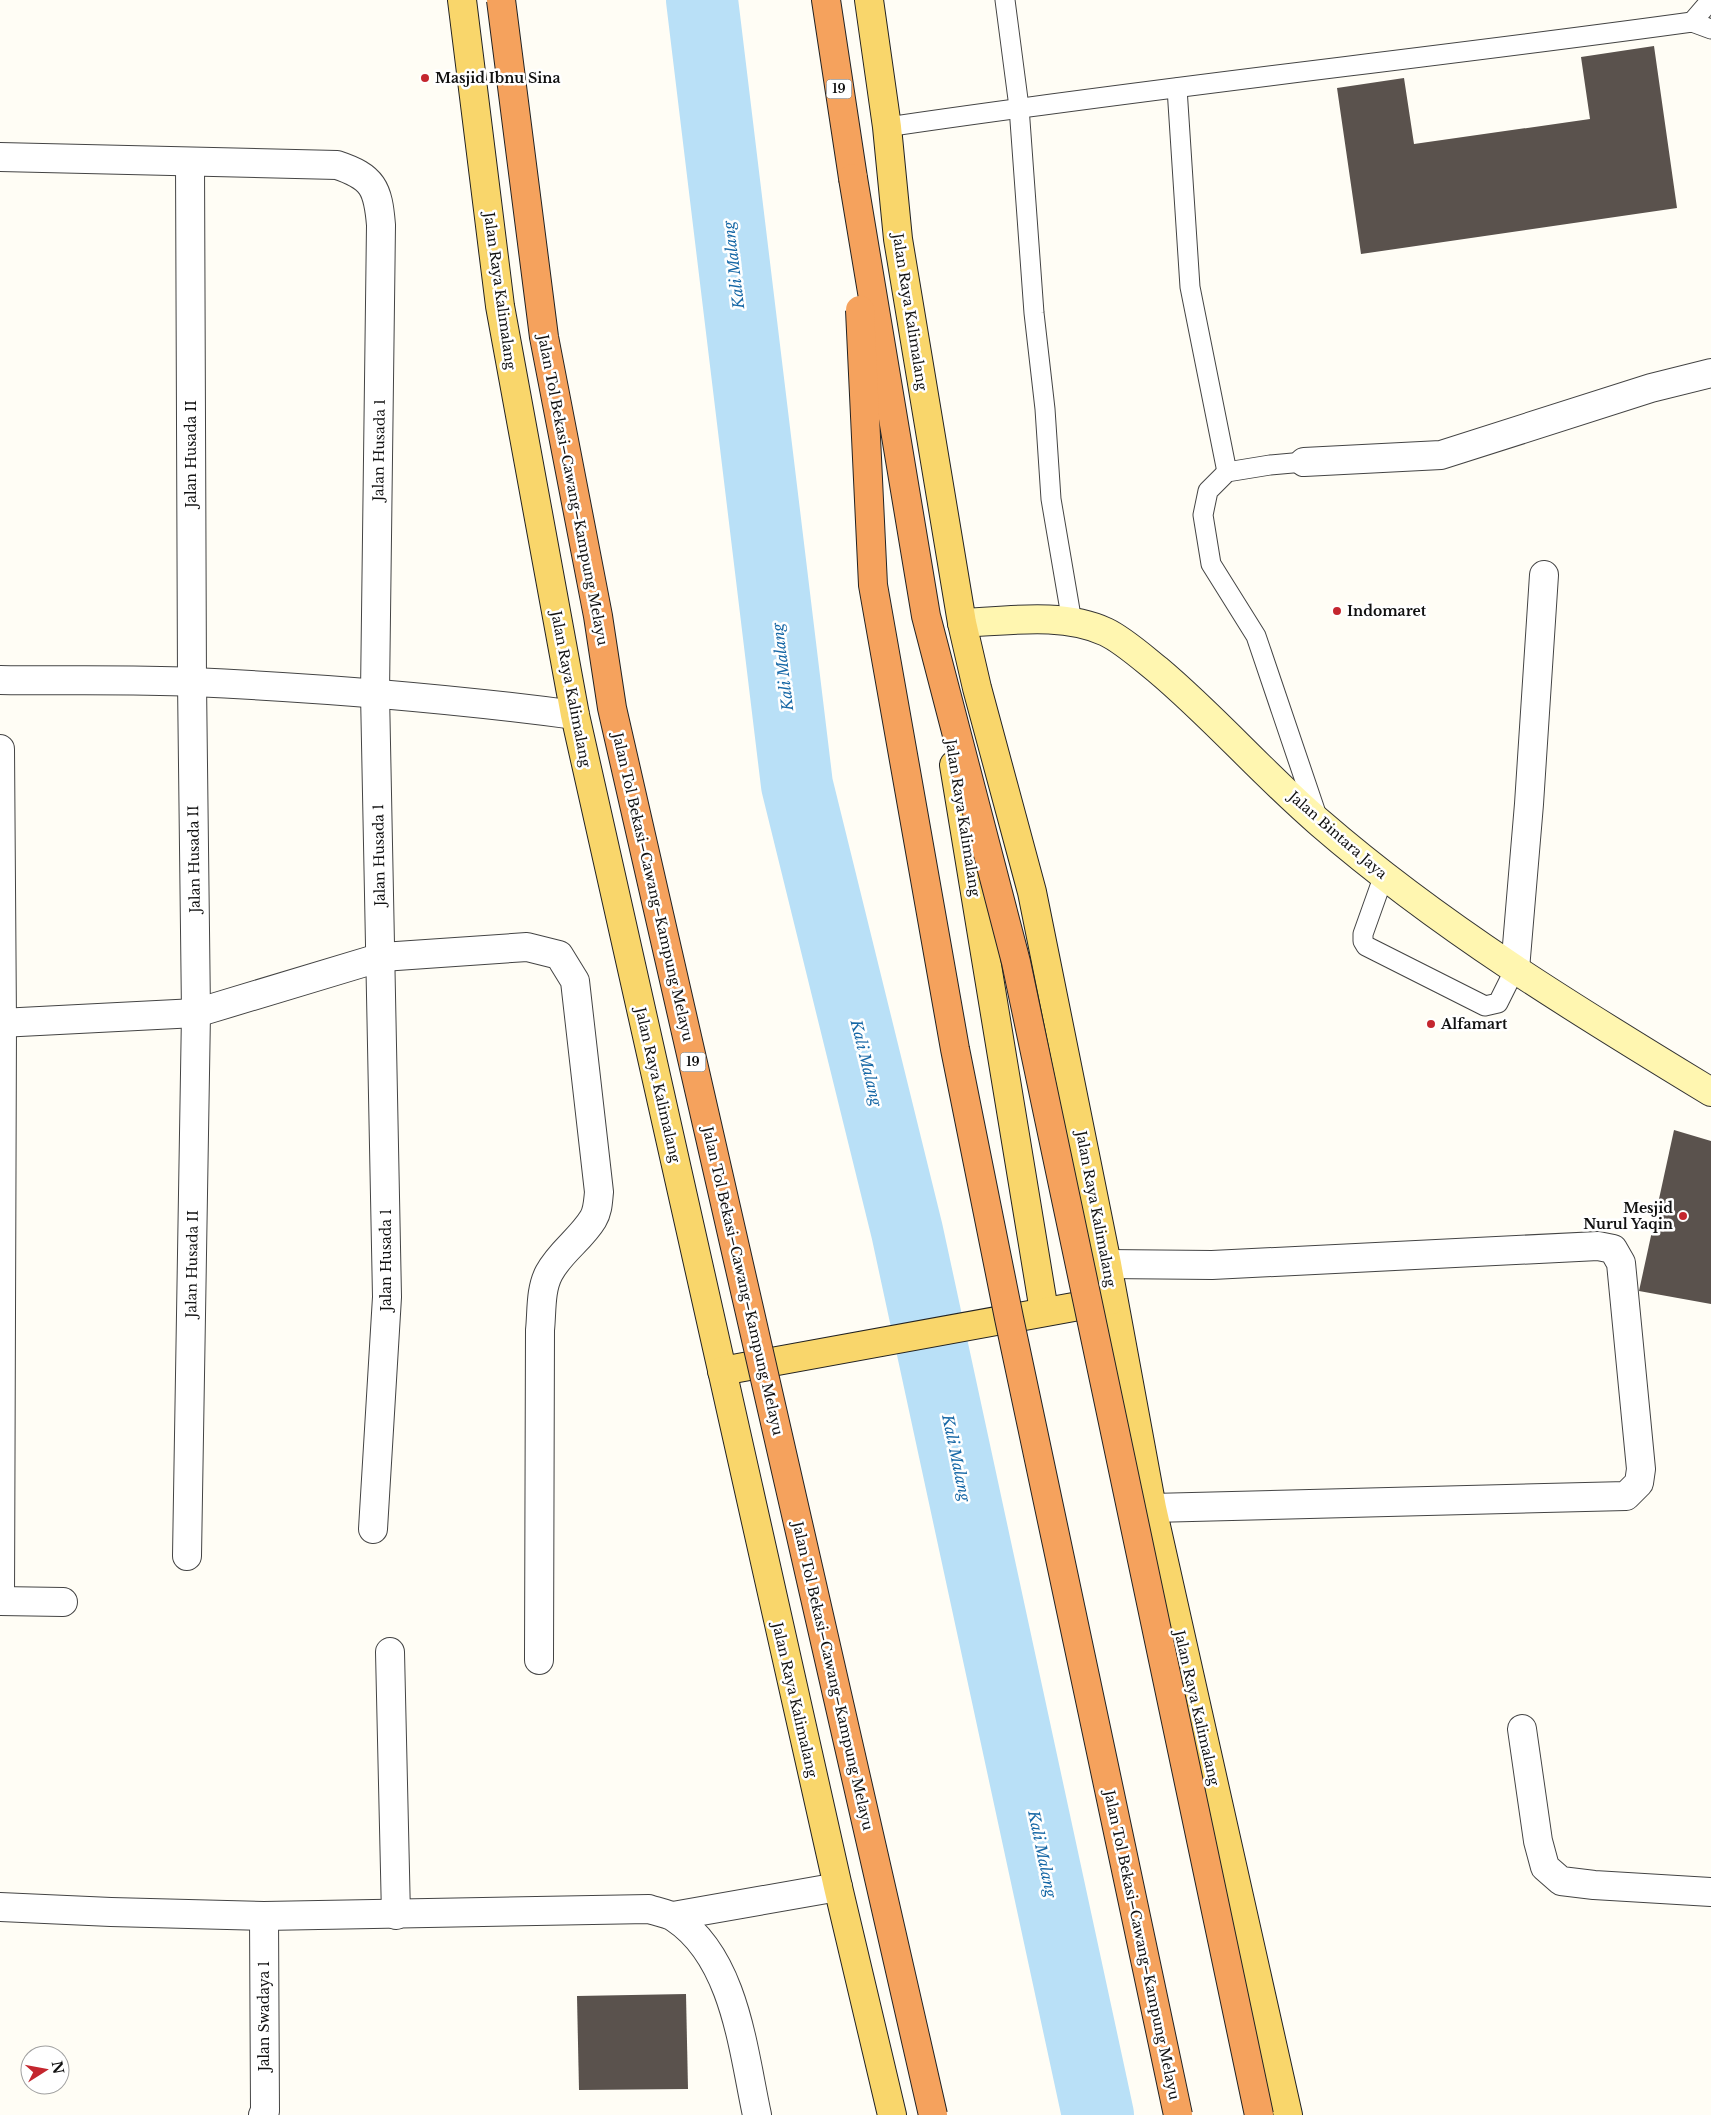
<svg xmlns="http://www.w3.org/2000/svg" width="1711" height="2115" font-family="'Libre Baskerville',serif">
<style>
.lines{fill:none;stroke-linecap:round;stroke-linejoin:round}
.river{stroke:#b9e0f7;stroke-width:72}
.building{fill:#5a524d}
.lane-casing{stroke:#444;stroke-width:21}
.street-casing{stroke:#444;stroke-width:30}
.secondary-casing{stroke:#333;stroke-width:30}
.primary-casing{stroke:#222;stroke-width:30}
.highway-casing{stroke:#222;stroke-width:30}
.lane{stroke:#fff;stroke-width:19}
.street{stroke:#fff;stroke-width:28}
.secondary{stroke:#fff6b0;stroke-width:28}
.primary{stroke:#f9d66b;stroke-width:28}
.highway{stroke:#f5a25d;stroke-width:28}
.highway-bridge-casing{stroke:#222;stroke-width:30;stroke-linecap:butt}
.highway-bridge{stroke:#f5a25d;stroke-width:28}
.poi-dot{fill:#c4262e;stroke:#fff;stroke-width:2}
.labels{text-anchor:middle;stroke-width:5;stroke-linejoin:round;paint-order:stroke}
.shield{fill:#fff;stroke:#585858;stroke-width:1}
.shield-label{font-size:12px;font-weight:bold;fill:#111}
.poi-label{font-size:14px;font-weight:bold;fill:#111;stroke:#fff;text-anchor:start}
.street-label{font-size:14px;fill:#111;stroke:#fff}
.water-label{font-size:15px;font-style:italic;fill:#1768a6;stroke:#fff}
</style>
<rect width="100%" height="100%" fill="#fffdf5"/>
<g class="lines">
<polyline class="river" points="702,0 797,785 907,1231 1098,2115"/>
</g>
<g class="building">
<polygon points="1654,46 1677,208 1361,254 1337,88 1404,78 1414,144 1590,119 1581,57"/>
<polygon points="1674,1130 1711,1141 1711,1304 1639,1291"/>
<polygon points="686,1994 688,2089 579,2090 577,1996"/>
</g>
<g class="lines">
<defs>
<g id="lane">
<polyline points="1005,0 1019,107 1034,313 1045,409 1051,499 1072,622"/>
<polyline points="1692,22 1711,0"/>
<polyline points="1177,88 1190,287 1227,472"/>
<path d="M 887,127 C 1155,87 1424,59 1692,22 L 1711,29"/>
<polyline points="1304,462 1270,465 1227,472 1208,491 1203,515 1211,564 1256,636 1318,819"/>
<polyline points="1384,875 1363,934 1363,941 1366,946 1485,1006 1498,1003 1515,969"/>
</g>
<g id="street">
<path d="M 0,157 L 337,165 C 373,177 378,188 381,225 L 375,693 L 387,1297 L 373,1529"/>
<polyline points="1304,462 1441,455 1651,388 1711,373"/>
<path d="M 0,680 C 64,681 129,679 193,682 C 321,688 448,698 575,715"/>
<polyline points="0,749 2,1023 0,1601"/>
<polyline points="1515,969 1529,804 1544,575"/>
<path d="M 0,1023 L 196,1013 L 382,957 L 527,947 L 559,955 L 575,981 L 599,1192 C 598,1201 598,1211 593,1219 C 581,1239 560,1252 549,1273 C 540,1290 542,1312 540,1330 L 539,1660"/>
<polyline points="1107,1264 1212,1265 1598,1246 1613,1249 1621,1263 1641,1469 1639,1483 1626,1496 1152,1508"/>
<polyline points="187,1556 196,1013 192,682 190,162"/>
<polyline points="0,1601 63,1602"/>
<polyline points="390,1652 396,1915"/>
<polyline points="1522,1729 1538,1841 1545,1867 1561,1881 1594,1885 1711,1892"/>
<path d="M 0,1907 L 111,1912 L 264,1916 L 649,1909 C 657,1912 668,1913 675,1918 C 735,1958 743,2050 757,2115"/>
<polyline points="673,1916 838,1887"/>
<polyline points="263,2115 265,2111 264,1916"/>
</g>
<path id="secondary" d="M 962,623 C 1008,621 1063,612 1106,632 C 1123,640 1143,658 1158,670 C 1215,718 1264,775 1320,823 C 1440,927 1576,1010 1711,1092"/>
<g id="primary">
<polyline points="462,0 500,306 575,715 838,1887 892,2115"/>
<polyline points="869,0 887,127 898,239 962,623 977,688 1032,892 1107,1264 1152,1508 1288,2115"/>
<polyline points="954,765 1044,1311"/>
<polyline points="722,1371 1112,1300"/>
</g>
<polyline id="highway" points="826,0 853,178"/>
</defs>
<use href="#lane" class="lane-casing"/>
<use href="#street" class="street-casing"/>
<use href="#secondary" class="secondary-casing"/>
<use href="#primary" class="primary-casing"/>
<use href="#highway" class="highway-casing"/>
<use href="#lane" class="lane"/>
<use href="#street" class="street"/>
<use href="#secondary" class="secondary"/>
<use href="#primary" class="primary"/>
<use href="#highway" class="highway"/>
<defs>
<g id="highway-bridge">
<polyline points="501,0 544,337 598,616 612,708 933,2115"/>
<polyline points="853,178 926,616 1016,962 1259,2115"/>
<polyline points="860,310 873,585 955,1049 1009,1318 1178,2115"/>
</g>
</defs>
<use href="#highway-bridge" class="highway-bridge-casing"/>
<use href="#highway-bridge" class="highway-bridge"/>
</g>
<g class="poi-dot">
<circle cx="425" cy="78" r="5"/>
<circle cx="1337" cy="611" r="5"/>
<circle cx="1431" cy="1024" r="5"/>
<circle cx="1683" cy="1216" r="5"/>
</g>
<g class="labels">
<g class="shield">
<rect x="826.5" y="79.5" width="25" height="19" rx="4"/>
<rect x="680.5" y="1052.5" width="25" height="19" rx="4"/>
</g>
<g class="shield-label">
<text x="839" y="93">19</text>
<text x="693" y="1066">19</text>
</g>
<g class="poi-label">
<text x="435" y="83">Masjid Ibnu Sina</text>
<text x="1347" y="616">Indomaret</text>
<text x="1441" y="1029">Alfamart</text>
<text x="1673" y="1213" text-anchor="end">Mesjid<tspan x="1673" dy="16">Nurul Yaqin</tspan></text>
</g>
<g class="street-label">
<text transform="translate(500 291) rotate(82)" y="5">Jalan Raya Kalimalang</text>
<text transform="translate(910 312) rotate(81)" y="5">Jalan Raya Kalimalang</text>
<text transform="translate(379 450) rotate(-89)" y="5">Jalan Husada 1</text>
<text transform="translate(191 454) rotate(-90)" y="5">Jalan Husada II</text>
<text transform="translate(573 490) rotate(79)" y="5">Jalan Tol Bekasi–Cawang–Kampung Melayu</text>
<text transform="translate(571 689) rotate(79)" y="5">Jalan Raya Kalimalang</text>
<text transform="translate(963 818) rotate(81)" y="5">Jalan Raya Kalimalang</text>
<text transform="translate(1338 835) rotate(41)" y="5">Jalan Bintara Jaya</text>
<text transform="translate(379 855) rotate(-91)" y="5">Jalan Husada 1</text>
<text transform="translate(194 859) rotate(-91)" y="5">Jalan Husada II</text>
<text transform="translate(653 887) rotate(77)" y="5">Jalan Tol Bekasi–Cawang–Kampung Melayu</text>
<text transform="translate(658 1085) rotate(77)" y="5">Jalan Raya Kalimalang</text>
<text transform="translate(1096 1209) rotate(79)" y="5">Jalan Raya Kalimalang</text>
<text transform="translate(386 1260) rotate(-90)" y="5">Jalan Husada 1</text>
<text transform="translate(192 1264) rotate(-89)" y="5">Jalan Husada II</text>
<text transform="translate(743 1281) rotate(77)" y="5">Jalan Tol Bekasi–Cawang–Kampung Melayu</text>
<text transform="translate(833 1676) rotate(77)" y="5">Jalan Tol Bekasi–Cawang–Kampung Melayu</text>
<text transform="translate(795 1700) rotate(77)" y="5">Jalan Raya Kalimalang</text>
<text transform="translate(1197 1708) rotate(77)" y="5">Jalan Raya Kalimalang</text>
<text transform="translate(1142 1945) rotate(78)" y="5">Jalan Tol Bekasi–Cawang–Kampung Melayu</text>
<text transform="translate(264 2016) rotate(-90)" y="5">Jalan Swadaya 1</text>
</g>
<g class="water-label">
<text transform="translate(734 265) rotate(-97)" y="5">Kali Malang</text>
<text transform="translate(783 667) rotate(-97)" y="5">Kali Malang</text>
<text transform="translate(866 1063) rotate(76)" y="5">Kali Malang</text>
<text transform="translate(956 1458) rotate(78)" y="5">Kali Malang</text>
<text transform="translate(1042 1854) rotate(78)" y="5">Kali Malang</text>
</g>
</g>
<g transform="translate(45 2070) rotate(79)"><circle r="24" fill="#ffffff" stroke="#a0a0a0"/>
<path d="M0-4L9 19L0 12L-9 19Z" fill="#c4262e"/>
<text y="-8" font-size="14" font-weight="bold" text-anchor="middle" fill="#111111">N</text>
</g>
</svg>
